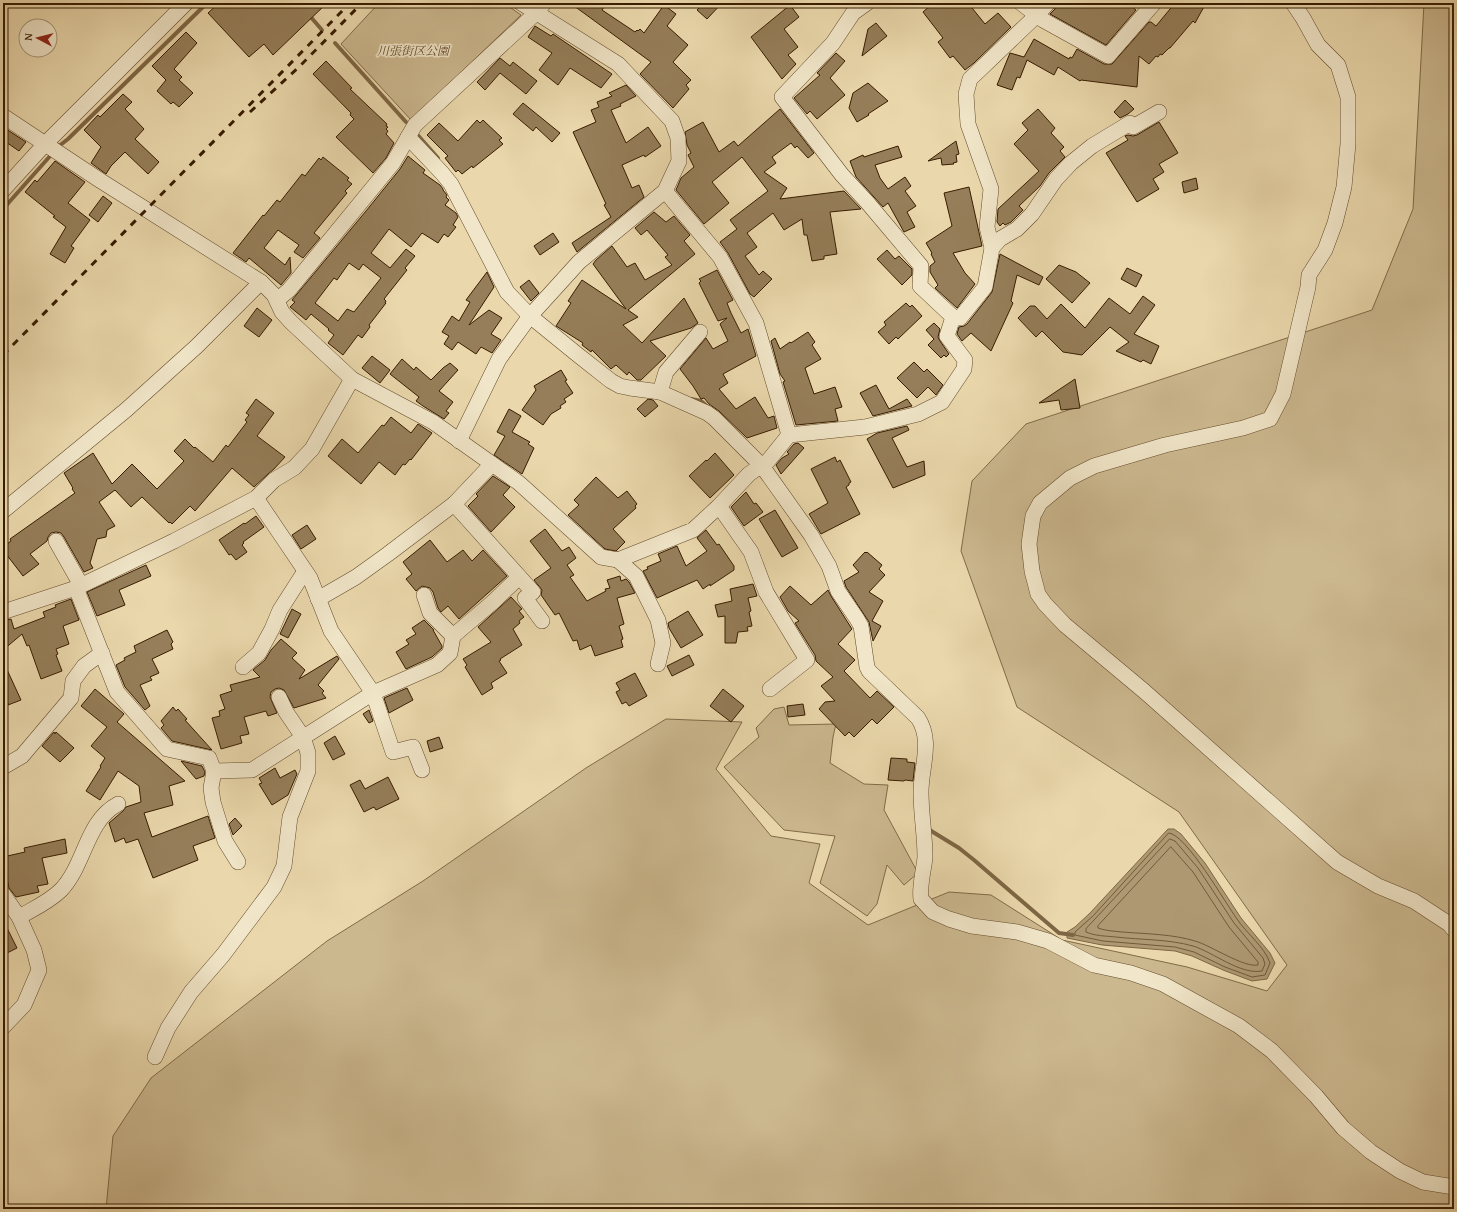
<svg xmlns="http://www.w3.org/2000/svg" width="1457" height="1212" font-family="'Gentium Book Plus','Noto Serif JP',serif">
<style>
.green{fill:#ccb88f;stroke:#826a48}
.water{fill:#ad9872;stroke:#7e6644}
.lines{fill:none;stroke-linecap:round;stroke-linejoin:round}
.shore{stroke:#725a39;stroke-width:1}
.stream{stroke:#7e6644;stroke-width:4}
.building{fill:#957e59;stroke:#381c00;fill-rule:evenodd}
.minor-casing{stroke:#644b2b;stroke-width:16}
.minor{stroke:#f1e6c9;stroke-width:15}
.rail{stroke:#381c00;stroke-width:3;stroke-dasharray:7 7;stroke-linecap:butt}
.labels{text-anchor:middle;stroke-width:3.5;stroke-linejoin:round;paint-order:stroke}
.park-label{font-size:12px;font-style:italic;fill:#644b2b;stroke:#f1e6c9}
</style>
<rect width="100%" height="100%" fill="#ead8ac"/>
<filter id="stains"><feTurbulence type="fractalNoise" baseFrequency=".005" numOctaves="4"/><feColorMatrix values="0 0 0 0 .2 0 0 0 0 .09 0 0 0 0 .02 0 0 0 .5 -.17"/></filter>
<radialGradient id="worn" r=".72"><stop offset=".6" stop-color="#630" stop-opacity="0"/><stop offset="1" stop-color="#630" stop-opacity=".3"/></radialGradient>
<g class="green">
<polygon points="379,3 504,3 521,15 411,120 341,44"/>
<polygon points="1424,3 1454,3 1454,1209 106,1209 113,1136 151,1078 327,941 423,881 586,768 666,719 742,722 716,769 771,836 820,844 809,883 868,925 949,892 991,895 1062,940 1187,967 1267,991 1287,965 1179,812 1017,707 961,551 972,481 1026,424 1372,310 1413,209"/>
<polygon points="784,707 789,725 836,724 833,737 830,763 864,784 888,785 884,810 918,873 904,885 887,865 877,904 867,916 820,883 835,836 784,830 724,767 759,737 756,728 774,709"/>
</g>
<polygon class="water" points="1168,829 1174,829 1181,834 1205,863 1241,918 1270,953 1275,963 1267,979 1252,981 1223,970 1192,956 1175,951 1102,945 1067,938 1067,932 1075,927 1090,913"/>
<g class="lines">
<g class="shore">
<path d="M 1169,833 C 1186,834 1226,904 1237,919 C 1247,934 1264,946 1270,963 L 1265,975 L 1252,977 L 1225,967 L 1194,952 L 1175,947 L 1103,941 L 1075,935 L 1075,932 L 1093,916 Z"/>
<path d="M 1170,839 L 1175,841 L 1198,868 L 1234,923 L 1263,958 L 1265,964 L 1262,971 C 1240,975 1213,952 1193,946 C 1168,939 1142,940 1116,937 C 1106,936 1095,936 1086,932 L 1086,929 Z"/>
<path d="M 1171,847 L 1193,872 L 1229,927 L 1258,962 L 1258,965 C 1244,968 1210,945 1195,941 C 1172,934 1147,934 1122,932 C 1114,931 1106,931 1098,928 L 1098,926 Z"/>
</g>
<g class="stream">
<polyline points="309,15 322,30"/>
<polyline points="335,43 406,122"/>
<polyline points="415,132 438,158"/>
<polyline points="3,209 59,146 68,139 207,3"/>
<polyline points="691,399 701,401 708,407"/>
<polyline points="928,829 959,848 974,860 1059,933 1073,935"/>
</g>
</g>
<g class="building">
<polygon points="219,3 327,3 273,55 264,44 249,57 208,13"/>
<polygon points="570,3 597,3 604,7 602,10 635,32 637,30 638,31 640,29 644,33 664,5 676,14 667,26 688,45 673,62 691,80 686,85 689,89 673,108 640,74 651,62"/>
<polygon points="704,3 722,3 707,19 697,10"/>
<polygon points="933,3 968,3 985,24 998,13 1011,27 974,63 965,70 953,56 950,58 938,42 943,38 923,12"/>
<polygon points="1057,3 1127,3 1136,10 1106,45 1050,14 1055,9"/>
<polygon points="1175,3 1206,3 1195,23 1193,21 1170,48 1169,48 1162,55 1160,54 1158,57 1156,56 1149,64 1139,56 1137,87 1081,80 1080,81 1058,67 1054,75 1027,60 1020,78 1017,77 1012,90 997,85 1010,53 1024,57 1034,39 1069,59 1070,57 1072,58 1077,49 1104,64 1112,64 1149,22 1151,22 1156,26"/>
<polygon points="790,5 799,17 784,29 798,47 788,55 796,64 782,79 751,37"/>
<polygon points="876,23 887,36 862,56 868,29"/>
<polygon points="535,26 551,36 553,34 612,74 601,88 570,68 558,85 539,70 552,53 528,37"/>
<polygon points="186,32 197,43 174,69 182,77 179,80 193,93 179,107 173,102 171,104 157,91 166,80 152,66"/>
<polygon points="836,53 845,61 830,78 845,95 817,119 810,111 807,114 794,98 820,75 817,73"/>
<polygon points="500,58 510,66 513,62 537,81 526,94 500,73 485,90 477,82"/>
<polygon points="326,61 352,88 350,89 387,124 386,126 388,127 386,129 388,131 386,134 394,143 386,158 373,173 336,137 354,119 350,115 351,113 313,74"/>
<polygon points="868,83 888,101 868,114 869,115 857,122 849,108 853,93"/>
<polygon points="626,85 636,96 620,104 621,106 611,110 626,143 648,127 661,146 645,157 644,155 622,165 632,188 639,185 644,197 577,252 572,243 611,217 604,205 606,204 573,132 596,122 591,110 599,107 597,102 612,96 609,93"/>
<polygon points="123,94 132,102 125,109 144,129 135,139 159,162 148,174 125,152 111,166 106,174 91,163 101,147 84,130 98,115 100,117"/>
<polygon points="1125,100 1134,109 1128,114 1120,118 1114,112"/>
<polygon points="523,103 560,133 552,142 536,127 533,131 513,114"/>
<polygon points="780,109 814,153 808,158 797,146 795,148 791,143 772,157 776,163 764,172 787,188 780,199 844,191 861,209 830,212 837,254 824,256 824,259 812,261 807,235 804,235 802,219 784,230 773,213 747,233 757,247 745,256 759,275 763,271 772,279 754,297 750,294 728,253 720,242 737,229 730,220 768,191 742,157 712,182 729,203 704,224 676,190 681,178 694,167 688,155 691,153 687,145 685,132 703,122 719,152 734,141 738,146"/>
<polygon points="1038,109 1055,128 1051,133 1064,147 1060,151 1065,157 1049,173 1040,186 1019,206 1023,210 1011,222 1005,225 1003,223 1000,226 997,222 998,209 1039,171 1014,144 1028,130 1022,123"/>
<polygon points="477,120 480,123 483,120 502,138 499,140 503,144 473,168 472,166 462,174 458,170 456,172 445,158 448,156 427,135 439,123 458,141"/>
<polygon points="1159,122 1178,153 1159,164 1164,172 1153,179 1159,189 1137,202 1106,153 1128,140 1125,136 1128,135 1133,136 1137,135"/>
<polygon points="3,127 26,142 19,151 3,140"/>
<polygon points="956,141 959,154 956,155 957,162 953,163 954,164 942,165 941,158 928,161"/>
<polygon points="898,146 902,157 875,165 880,178 888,189 905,177 911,186 905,191 916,206 907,212 915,227 904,232 888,203 883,207 856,177 850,161 863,155 864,157"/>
<path d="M 408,156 L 425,170 L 423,173 L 440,185 L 443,189 L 443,190 L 447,195 L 446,197 L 449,200 L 445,205 L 456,213 L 458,217 L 453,225 L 456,227 L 448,237 L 444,234 L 438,243 L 422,233 L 411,247 L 389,229 L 371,253 L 390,268 L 406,249 L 415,256 L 405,268 L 407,270 L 384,299 L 386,301 L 385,303 L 386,303 L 369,325 L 370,327 L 362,338 L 358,335 L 343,355 L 328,343 L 334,335 L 328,330 L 329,329 L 311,314 L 306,320 L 290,307 L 295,302 L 292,300 L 366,211 L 400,169 ZM 349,263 L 359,270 L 363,264 L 381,278 L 354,312 L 347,309 L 338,321 L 315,303 L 334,278 L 337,280 Z"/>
<polygon points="323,157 349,178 347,180 352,184 345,191 347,193 314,233 320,238 303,258 294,252 299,245 278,230 264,248 285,265 290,257 291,273 281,285 249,258 246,262 233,253 263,215 264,216 277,200 280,202 302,174 305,176 319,158 321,160"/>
<polygon points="55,161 85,182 68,203 90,220 71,246 74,248 65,263 50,254 66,227 53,217 55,216 25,192 35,180 37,182"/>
<polygon points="1196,178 1198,189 1184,193 1182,182"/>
<polygon points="969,187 982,246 953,253 965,273 975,284 957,308 935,288 938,285 930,272 930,266 935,262 931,254 932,253 926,243 952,226 944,193"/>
<polygon points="103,196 112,203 98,222 89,215"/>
<polygon points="654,212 666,222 674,216 690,235 684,241 695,254 628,310 638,317 623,325 642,343 684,298 698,323 691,328 650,341 666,356 641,380 637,380 629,372 627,375 616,365 611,369 592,350 591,352 582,345 583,343 556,326 571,303 568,301 582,280 626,309 593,264 596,260 612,246 627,267 635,263 645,280 672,265 665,257 668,255 647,230 641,235 635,228"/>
<polygon points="553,233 559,242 540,255 534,246"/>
<polygon points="887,250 895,259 899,256 912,269 912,275 902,285 877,259"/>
<polygon points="1000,254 1043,277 1039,285 1017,275 1011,301 1013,303 991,351 971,333 962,341 957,334 959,327 964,326 967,324 992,292"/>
<polygon points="1059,265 1076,272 1090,283 1072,303 1046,279"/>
<polygon points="1127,268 1142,275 1136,287 1121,279"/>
<polygon points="717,270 733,300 727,303 731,313 741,333 748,329 756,356 723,374 728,383 719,389 736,409 755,397 768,418 774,416 777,428 747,438 719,411 709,404 704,398 701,399 693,386 680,369 706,338 713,349 728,341 720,324 727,318 718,321 699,283 701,281 699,279"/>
<polygon points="487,272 494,287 469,325 489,310 502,318 491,334 501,340 492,353 481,347 476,354 458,342 452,350 444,344 449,336 442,332 452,316 459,321 470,302 466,300"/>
<polygon points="529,280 539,293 531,301 520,287"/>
<polygon points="1143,296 1155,305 1134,334 1159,346 1151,364 1143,360 1141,362 1116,351 1129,342 1110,327 1082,355 1063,352 1042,331 1036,337 1018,318 1030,306 1035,306 1047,319 1061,304 1085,328 1109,298 1130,314"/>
<polygon points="906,303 910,307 912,305 922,316 898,339 896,337 889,344 878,332 886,325 884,322"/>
<polygon points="257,308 272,320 259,337 244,326"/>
<polygon points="934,323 940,329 938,337 940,341 949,354 946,357 944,355 941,358 928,345 934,339 926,330"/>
<polygon points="808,332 815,342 812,345 821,359 805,368 814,394 835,387 842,407 835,409 838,421 796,425 783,382 785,381 780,374 771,341 775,338 780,349 790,342 791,343"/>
<polygon points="372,356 390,370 380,383 362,368"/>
<polygon points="402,359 414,370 416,367 431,380 443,368 450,363 458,370 439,391 453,402 446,411 449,413 444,419 423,406 416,401 419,397 390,374"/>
<polygon points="914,362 924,372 927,369 943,385 936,395 928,387 917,398 897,378"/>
<polygon points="561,370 567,380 565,381 573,393 564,399 566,402 560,406 561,408 551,414 543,425 522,410 536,390 534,386"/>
<polygon points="1075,379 1080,408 1061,410 1059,400 1039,403"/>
<polygon points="876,385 889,409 907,399 912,406 873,416 860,393"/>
<polygon points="256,399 274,413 257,436 285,457 274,469 268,474 254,487 232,468 195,511 190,506 172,524 170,522 169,523 142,497 131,507 115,490 99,502 115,526 107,530 106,537 97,539 90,563 93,568 84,572 64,537 61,533 56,532 51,533 48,537 47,541 30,554 39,564 23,576 3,550 3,547 11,541 10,539 75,493 72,489 73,488 64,473 93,453 112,484 132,464 157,489 184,461 174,451 185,439 194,448 195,447 213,462 226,445 228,447 247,422 245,420 249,415 246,413"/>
<polygon points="648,399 653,400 658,406 645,417 637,409"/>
<polygon points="509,409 521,416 512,432 530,442 528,444 534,448 522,474 494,455 505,436 497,432"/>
<polygon points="391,417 411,433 418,424 432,433 411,460 410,459 405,465 403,464 395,475 379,462 361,484 328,456 342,439 358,453 382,425 384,426"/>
<polygon points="907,426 909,430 892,438 907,467 924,461 925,475 893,488 867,439 877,433"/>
<polygon points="798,443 804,448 781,474 776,465 782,458 789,454 787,452 794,444"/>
<polygon points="715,453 734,475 710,498 689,476 706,460 707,461"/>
<polygon points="835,457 837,462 840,460 851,482 849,483 849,485 846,487 860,514 821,534 809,514 828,503 811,469"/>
<polygon points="493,476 510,487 503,495 515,507 491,532 468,506 478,496 476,494"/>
<polygon points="596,477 618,498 627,491 637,504 635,506 636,508 613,529 625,542 616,551 605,549 568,515 579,505 574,500"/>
<polygon points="746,492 754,504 756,503 763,512 744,526 731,507"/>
<polygon points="775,510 798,548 782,557 759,519"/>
<polygon points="256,516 264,527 243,542 244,543 242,545 247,552 236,560 231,554 229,555 219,540 244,523 245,524"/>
<polygon points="307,525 316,539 301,549 292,535"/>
<polygon points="545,529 562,551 569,547 576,558 567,565 574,575 570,577 587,601 606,591 605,589 610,588 607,580 620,576 621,581 626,579 629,582 635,593 617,598 624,624 619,626 623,639 621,640 623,647 595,656 591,645 580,650 577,640 573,641 559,613 555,615 541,595 542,590 534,580 551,568 530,541"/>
<polygon points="706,530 717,545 719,544 734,566 734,570 710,586 710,584 703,589 697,580 657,598 643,571 648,569 647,567 661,561 658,554 677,546 686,566 707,551 697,538"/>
<polygon points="430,540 447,562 463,550 472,561 483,550 507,576 459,619 448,606 441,612 438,608 433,592 430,588 422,586 416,591 406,579 412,574 403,562"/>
<polygon points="865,552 866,553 867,552 882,565 879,569 885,575 869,592 883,601 872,621 881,626 873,641 869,622 846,587 844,581 859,572 853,565"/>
<polygon points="146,565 151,576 119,590 125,605 97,616 87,592"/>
<polygon points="753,584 757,596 748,598 751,611 749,612 752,626 747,627 748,631 738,632 736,643 725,643 725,616 718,617 715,605 732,601 730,589"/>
<polygon points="790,586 811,605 828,590 831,596 852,629 838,644 855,660 844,671 870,698 877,691 894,707 877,724 872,719 854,737 849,732 845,736 819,709 825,702 835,701 821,686 833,677 816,661 815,655 795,623 799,621 788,611 780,597"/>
<polygon points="511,597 522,609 519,611 524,617 519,621 520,623 513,629 522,645 500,659 501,660 499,661 507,673 491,683 493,688 482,695 465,667 467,665 463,659 491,642 478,627"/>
<polygon points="71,599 79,620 63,626 69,644 56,649 58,654 56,655 62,671 41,679 29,645 27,646 22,634 3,650 3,621 11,619 14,629 45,617 43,612 56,607 55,605"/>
<polygon points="292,609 301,614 288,638 280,634"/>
<polygon points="688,611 703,635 681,648 669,628 668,623"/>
<polygon points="424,620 434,630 433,630 442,646 442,648 432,657 406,669 396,652 409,644 406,640 416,634 412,628"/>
<polygon points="167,630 173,642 171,644 173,649 152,659 159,673 150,677 152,680 140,685 150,706 145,710 125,687 116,665 125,660 124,658 136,652 134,646"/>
<polygon points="281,639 297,653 292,658 305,670 299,679 337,656 339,659 318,685 324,691 322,693 326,698 294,708 284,690 279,688 275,689 271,692 270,697 277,713 268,716 266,711 244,717 249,734 240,736 242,743 221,749 212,718 220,716 219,711 225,709 220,695 232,691 230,685 260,677 253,670 265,660 271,650"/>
<polygon points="689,655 694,665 672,676 667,666"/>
<polygon points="3,661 21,700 8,705 8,703 3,705"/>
<polygon points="635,673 647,696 629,706 626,702 622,704 616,692 620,690 616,683"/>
<polygon points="407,688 413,700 389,713 384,698"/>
<polygon points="95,689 124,714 117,722 185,781 169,786 173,805 144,813 152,837 208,816 215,838 193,846 198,860 153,878 138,839 126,843 124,838 115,842 109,823 123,811 126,807 141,802 139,786 118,771 100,800 86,791 101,767 100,766 105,758 91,746 107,727 81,706"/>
<polygon points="723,689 744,706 731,722 710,706"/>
<polygon points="803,704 805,715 788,717 787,706"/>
<polygon points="173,707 176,711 178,709 187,719 185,720 212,750 172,741 161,728 164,725 161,721"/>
<polygon points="369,710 373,721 369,723 363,714"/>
<polygon points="54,732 55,734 56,732 74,748 60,762 42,746"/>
<polygon points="335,736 345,754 333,760 324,743"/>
<polygon points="439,737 443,748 430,752 427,741"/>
<polygon points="891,758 907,759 907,762 915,763 913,781 905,780 904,781 888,780"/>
<polygon points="181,761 202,766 205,772 204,776 196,779"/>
<polygon points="275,768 280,778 295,770 297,774 288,795 272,805 259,784 262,783 259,778"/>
<polygon points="388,777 399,799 376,810 374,807 364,812 350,785 360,780 365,789"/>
<polygon points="235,818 242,826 233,835 229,824"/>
<polygon points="65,839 67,853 42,858 48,884 37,886 39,892 16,897 9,888 3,857 25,852 24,848"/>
<polygon points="3,920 17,948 3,955"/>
</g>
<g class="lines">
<defs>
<g id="minor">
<polyline points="1021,3 1043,20 1108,56 1154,3"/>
<polyline points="1293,3 1303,18 1318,45 1338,65 1348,97 1348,144 1344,187 1335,223 1325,250 1309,275 1308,287 1283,394 1270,419 1243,428 1165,445 1094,466 1070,478 1040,503 1033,516 1029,544 1032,571 1038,594 1045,604 1065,625 1144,691 1337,862 1378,886 1414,901 1449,924 1454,930"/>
<polyline points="3,116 101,181 261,282 274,295 282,312 291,322 352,379 433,422 519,483 601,557 618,560 693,530 719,506 749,474 768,461 789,435 865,427 918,414 942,402 964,369 965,360 947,336 953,317 920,286 921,266 867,202 842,175 782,97 833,43 853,13 867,3"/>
<path d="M 408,137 L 442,173 L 451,184 L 507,292 L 530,316 L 578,355 L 611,381 L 620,386 L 630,388 L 660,392 L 707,413 L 714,418 L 762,466 L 811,535 L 829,566 L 838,591 L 857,619 L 861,626 L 867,667 L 869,671 L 918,718 C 933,741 921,767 921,792 C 921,814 925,835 925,857 C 924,870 919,886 921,899 L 933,912 L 949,919 L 972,926 L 1017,932 L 1048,941 L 1094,965 L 1131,973 L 1163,984 L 1239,1026 L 1272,1051 L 1316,1096 L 1343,1128 L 1371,1152 L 1400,1171 L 1423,1182 L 1454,1187"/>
<polyline points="3,190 45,144 186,3"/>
<polyline points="665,191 720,257 756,323 789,435"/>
<polyline points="992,248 987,227 991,189 968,124 966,94 970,79 1037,15 1048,3"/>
<polyline points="277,300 289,290 393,163 415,125 536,13 544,3"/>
<polyline points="953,317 960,318 985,287 992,248 1000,239 1017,229 1032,214 1056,179 1071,163 1092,146 1130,123 1133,127 1159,112"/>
<polyline points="660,392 666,372 700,332"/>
<polyline points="459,441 499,359 530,316 579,262 665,191 679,161 678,138 672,121 618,64 521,3"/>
<polyline points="256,498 310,578 331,631 373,693 393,752 413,747 422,770"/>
<polyline points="454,504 533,592 525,598 542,621"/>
<polyline points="719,506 751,552 766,592 807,660 770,689"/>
<polyline points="3,511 126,410 197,346 261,282"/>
<polyline points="56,541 81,585"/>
<polyline points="618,560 636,576 658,620 663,643 658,664"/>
<polyline points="76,588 117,692 167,749 209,758 214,771 211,788 213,802 225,841 238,862"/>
<polyline points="318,599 356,577 388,554 454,504 492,464"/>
<polyline points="3,612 76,588 174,541 256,498 274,480 294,468 312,449 352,379"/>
<polyline points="453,636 493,602 519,577"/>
<polyline points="243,667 259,653 272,629 280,610 305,571"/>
<polyline points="3,767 22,756 71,698 73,681 84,666 102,653"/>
<polyline points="214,771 252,770 373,693 437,665 450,653 453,636 430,613 424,595"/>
<polyline points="3,894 19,917 34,950 39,970 24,1005 3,1027"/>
<path d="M 19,917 C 33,909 49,902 61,890 C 85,865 86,821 118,804"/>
<polyline points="155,1057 168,1028 191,992 223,955 274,887 284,866 290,817 308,771 308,753 303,737 286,712 279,697"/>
</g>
</defs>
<use href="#minor" class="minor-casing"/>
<use href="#minor" class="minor"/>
<g class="rail">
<polyline points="250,112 300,66 362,3"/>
<polyline points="3,355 350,3"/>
</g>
</g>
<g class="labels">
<g class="park-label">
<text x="413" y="55">川張街区公園</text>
</g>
</g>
<rect width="1457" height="1212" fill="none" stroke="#ead8ac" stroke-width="16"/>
<rect x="4" y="4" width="1449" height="1204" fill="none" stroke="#381c00" stroke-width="2"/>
<rect x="8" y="8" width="1441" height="1196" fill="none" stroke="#381c00"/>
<g transform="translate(38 38) rotate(277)"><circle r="19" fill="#f1e6c9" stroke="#a79579"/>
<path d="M0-3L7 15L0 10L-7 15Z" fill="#8f2418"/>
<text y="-6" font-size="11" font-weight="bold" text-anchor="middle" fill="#381c00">N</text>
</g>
<rect width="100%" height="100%" filter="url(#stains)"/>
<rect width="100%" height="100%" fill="url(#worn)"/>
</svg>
